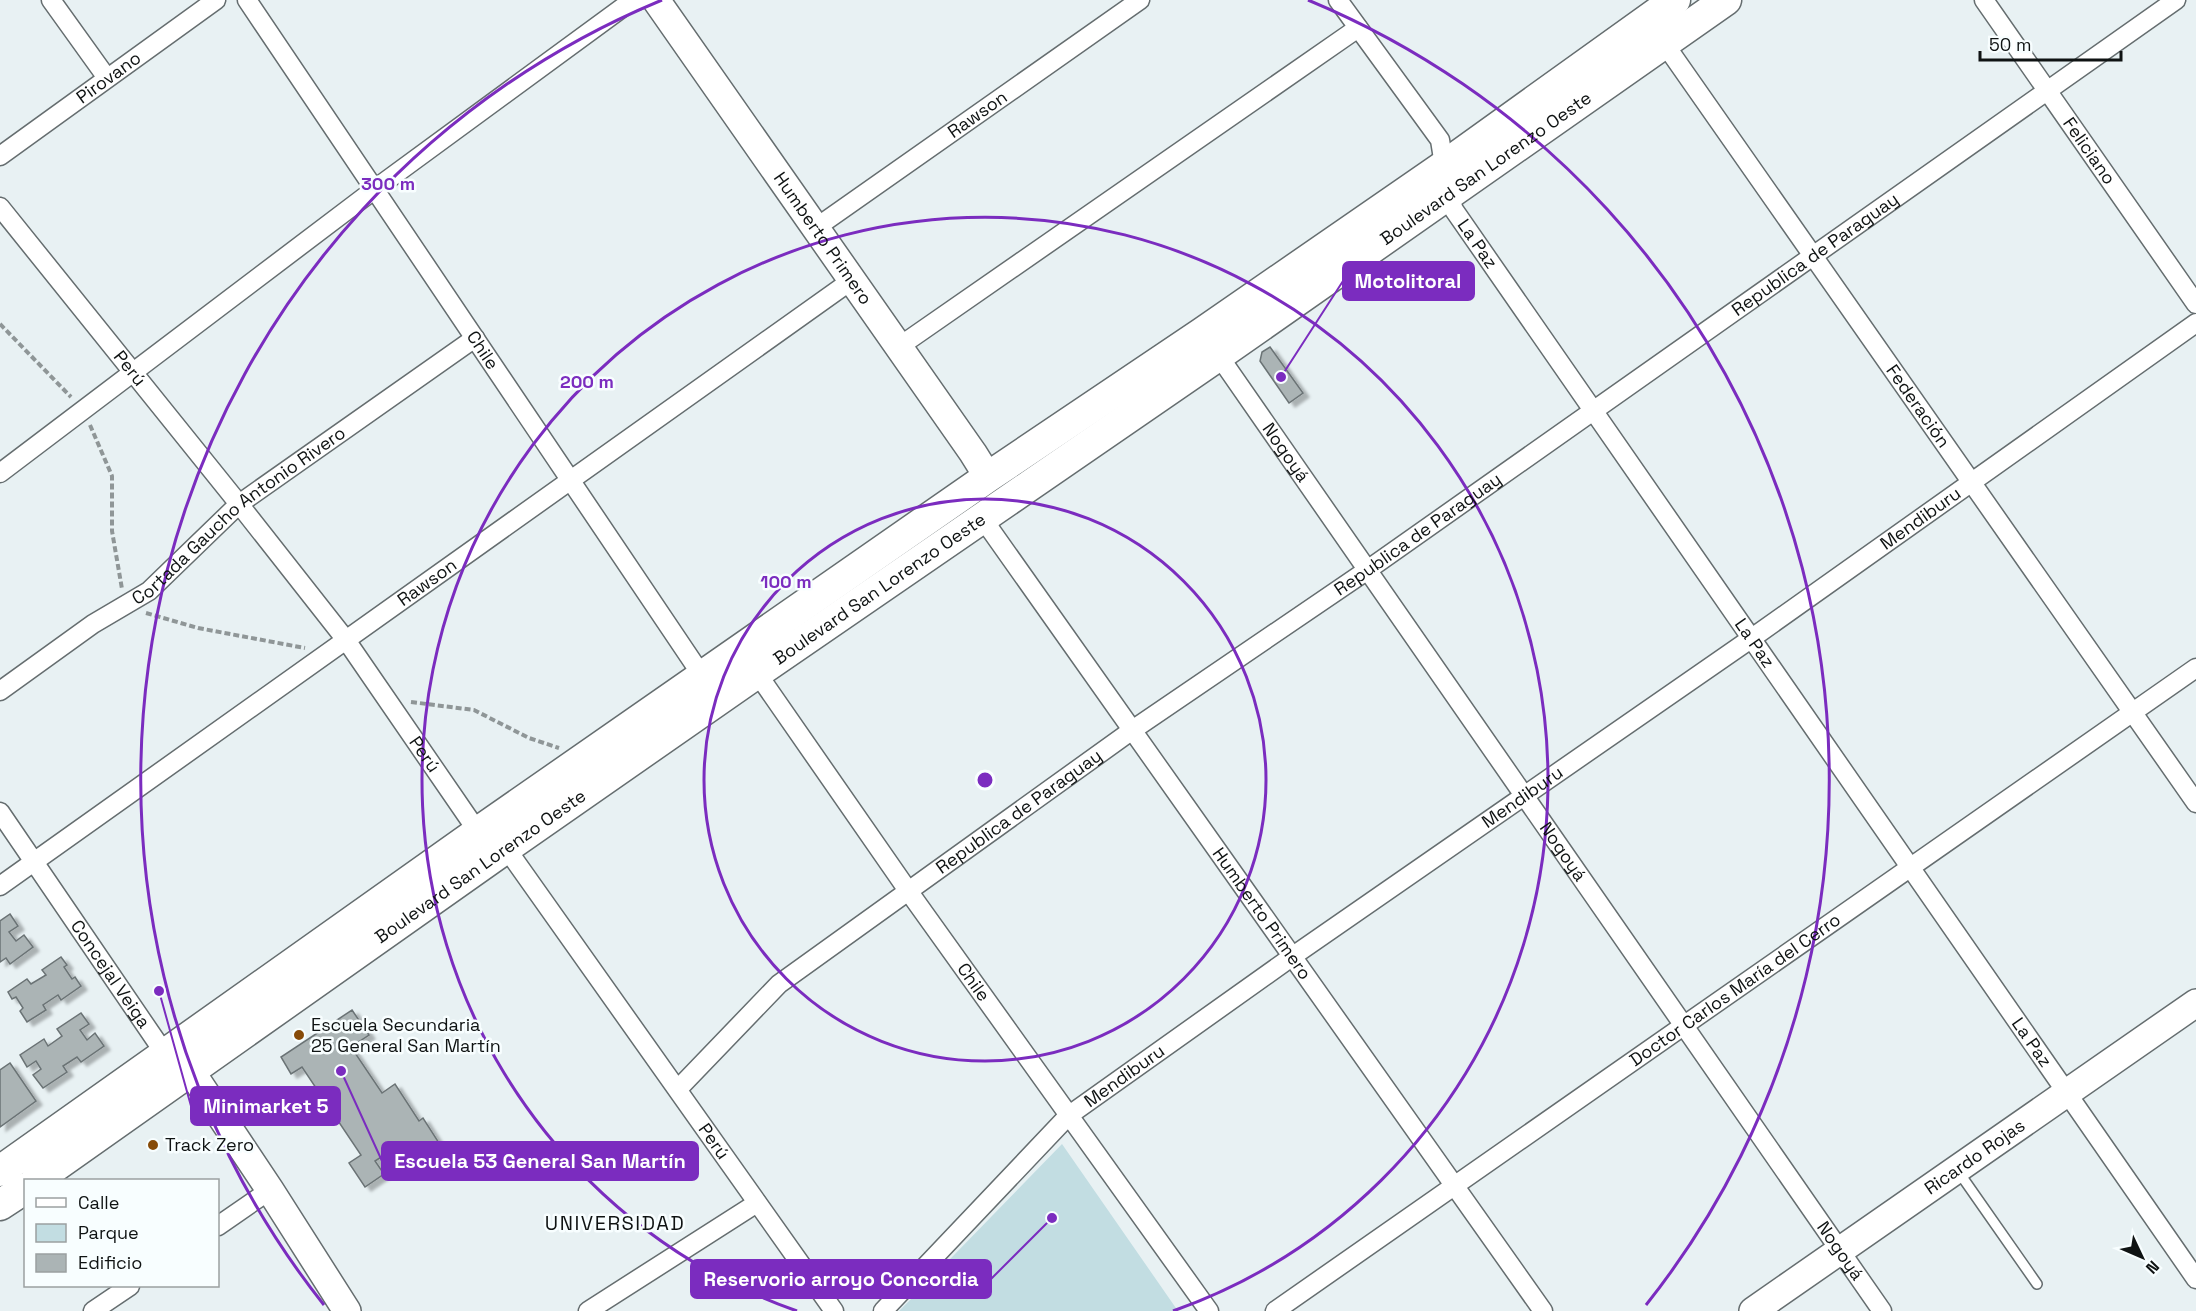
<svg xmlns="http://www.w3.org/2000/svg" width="2196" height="1311" font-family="'Space Grotesk',sans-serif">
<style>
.green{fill:#c2dde2}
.building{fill:#abb4b5;stroke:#6b7375;stroke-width:1.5;filter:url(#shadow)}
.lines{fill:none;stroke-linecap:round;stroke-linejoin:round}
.lane-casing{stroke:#656d6f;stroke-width:12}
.street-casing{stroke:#656d6f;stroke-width:21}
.secondary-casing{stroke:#656d6f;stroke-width:30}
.primary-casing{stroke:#656d6f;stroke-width:33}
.path{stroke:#8f9697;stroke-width:4;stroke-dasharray:6 3;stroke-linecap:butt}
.lane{stroke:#fff;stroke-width:9}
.street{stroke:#fff;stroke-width:18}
.secondary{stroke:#fff;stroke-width:27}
.primary{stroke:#fff;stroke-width:30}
.ring{fill:none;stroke:#7b2cbf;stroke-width:3}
.poi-dot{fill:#874b08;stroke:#f8feff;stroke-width:2}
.labels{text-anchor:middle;stroke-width:5;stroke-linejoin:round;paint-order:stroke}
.street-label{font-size:18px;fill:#0f1313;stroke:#f8feff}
.poi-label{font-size:18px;fill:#0f1313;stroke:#f8feff;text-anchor:start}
.neighbourhood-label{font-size:20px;letter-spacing:1.5px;fill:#0f1313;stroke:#f8feff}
.centre{fill:#7b2cbf;stroke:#f8feff;stroke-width:3}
.ring-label{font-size:18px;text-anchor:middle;font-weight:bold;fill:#7b2cbf;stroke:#f8feff;stroke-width:5;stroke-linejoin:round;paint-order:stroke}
.leader{fill:none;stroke:#7b2cbf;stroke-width:2}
.callout-dot{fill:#7b2cbf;stroke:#f8feff;stroke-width:2}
.callout{fill:#7b2cbf;stroke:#7b2cbf;stroke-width:2}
.callout-label{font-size:20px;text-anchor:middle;font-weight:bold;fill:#fff}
</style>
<defs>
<filter id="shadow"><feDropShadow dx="6" dy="4" stdDeviation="1.5" flood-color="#0004"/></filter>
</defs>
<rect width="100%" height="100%" fill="#e8f1f3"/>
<polygon class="green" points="1062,1144 1178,1311 899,1311 918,1292"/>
<g class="building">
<polygon points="1270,347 1303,393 1289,403 1260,361 1262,352"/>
<polygon points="10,914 18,926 9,932 16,941 24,935 33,947 10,964 6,958 0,962 0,921"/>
<polygon points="61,957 67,965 64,967 72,979 75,977 81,986 61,1000 58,995 43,1005 46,1010 27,1022 20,1011 23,1008 16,997 12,999 8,992 27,979 31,984 46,975 42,970"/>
<polygon points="352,1010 369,1035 351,1047 382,1093 395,1084 419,1121 423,1118 439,1143 407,1165 395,1148 375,1161 384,1174 365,1187 349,1163 361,1155 302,1067 291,1074 281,1057"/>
<polygon points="81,1013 89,1024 80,1030 87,1040 95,1033 104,1046 81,1062 77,1057 63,1066 67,1072 43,1088 33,1075 41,1069 36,1061 27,1067 20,1055 44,1039 48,1046 62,1036 57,1029"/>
<polygon points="10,1063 36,1101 0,1127 0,1070"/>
</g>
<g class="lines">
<defs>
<polyline id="lane" points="1958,1171 2037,1284"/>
<g id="street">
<polyline points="51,0 107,78"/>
<path id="s1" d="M 247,0 L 707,683"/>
<path id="s2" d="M 1338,0 L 1440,140 L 1449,196 L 1454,210 L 2196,1279"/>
<path id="s3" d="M 1984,0 L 2196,304"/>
<path id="s4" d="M 1669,31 L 1671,53 L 2196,803"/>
<path id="s5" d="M 0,156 L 216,0"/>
<path id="s6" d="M 0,207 L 239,504 L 346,640 L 478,832 L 506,848 L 834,1311"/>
<path id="s7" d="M 817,227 L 1140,0"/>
<polyline points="900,346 1358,28"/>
<path id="s8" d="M 1214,349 L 1882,1311"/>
<polyline points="0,473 375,189 626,5 639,0"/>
<path id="s9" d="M 988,508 L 990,529 L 1543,1311"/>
<path id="s10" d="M 752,666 L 909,892 L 1209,1311"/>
<path id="s11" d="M 0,691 L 93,624 L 149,591 L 239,504 L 475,338"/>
<path id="s12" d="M 0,812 L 165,1054"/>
<path id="s13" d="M 0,886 L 852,280"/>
<path id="s14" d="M 678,1089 L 779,984 L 1131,731 L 1366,571 L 2176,0"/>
<polyline points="218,1226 270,1190"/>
<polyline points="93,1311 130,1286"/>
<polyline points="588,1311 757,1203"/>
<path id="s15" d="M 883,1311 L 1068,1116 L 1293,956 L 1752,638 L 2196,323"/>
<path id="s16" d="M 1275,1311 L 2196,668"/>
</g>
<g id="secondary">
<path id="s17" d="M 656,0 L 973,453 L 988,477"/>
<polyline points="173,1059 190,1070 270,1190 347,1311"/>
<path id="s18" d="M 1753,1311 L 2196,1003"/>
</g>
<g id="primary">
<polyline points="0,1171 478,832 988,477 1202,333 1445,165 1675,0"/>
<path id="s19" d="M 36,1180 L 506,848 L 757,673 L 1218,356 L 1726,0"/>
<polyline points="0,1205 26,1188"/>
</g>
</defs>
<use href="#lane" class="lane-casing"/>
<use href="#street" class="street-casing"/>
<use href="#secondary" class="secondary-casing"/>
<use href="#primary" class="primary-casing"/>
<g class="path">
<polyline points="0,324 71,397"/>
<polyline points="90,425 112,476 112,531 122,589"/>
<polyline points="146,613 198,628 305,648"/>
<polyline points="411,702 474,710 529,738 559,748"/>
</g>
<use href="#lane" class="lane"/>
<use href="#street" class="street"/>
<use href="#secondary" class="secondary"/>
<use href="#primary" class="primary"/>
</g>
<g class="ring">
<circle cx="985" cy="780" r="281"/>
<path d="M797 1311A563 563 0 1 1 1173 1311"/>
<path d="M324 1305A844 844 0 0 1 662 0M1308 0A844 844 0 0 1 1646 1305"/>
</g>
<g class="poi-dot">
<circle cx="299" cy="1035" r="6"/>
<circle cx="153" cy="1145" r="6"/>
</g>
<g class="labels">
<g class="street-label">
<text dy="6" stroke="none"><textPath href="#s5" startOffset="134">Pirovano</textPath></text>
<text dy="6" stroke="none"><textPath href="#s7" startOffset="196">Rawson</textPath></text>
<text dy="6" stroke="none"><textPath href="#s3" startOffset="184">Feliciano</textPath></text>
<text dy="6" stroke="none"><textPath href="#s19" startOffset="1768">Boulevard San Lorenzo Oeste</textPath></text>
<text dy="6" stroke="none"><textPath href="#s17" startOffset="291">Humberto Primero</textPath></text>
<text dy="6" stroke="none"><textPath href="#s2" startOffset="286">La Paz</textPath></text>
<text dy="6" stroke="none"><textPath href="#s14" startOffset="1413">Republica de Paraguay</textPath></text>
<text dy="6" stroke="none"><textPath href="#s1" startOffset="422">Chile</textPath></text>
<text dy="6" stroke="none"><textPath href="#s6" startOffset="207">Perú</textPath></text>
<text dy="6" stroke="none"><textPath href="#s4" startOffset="453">Federación</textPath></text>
<text dy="6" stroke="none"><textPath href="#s8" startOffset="126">Nogoyá</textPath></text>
<text dy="6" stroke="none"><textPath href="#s11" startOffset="297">Cortada Gaucho Antonio Rivero</textPath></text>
<text dy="6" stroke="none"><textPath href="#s15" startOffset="1310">Mendiburu</textPath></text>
<text dy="6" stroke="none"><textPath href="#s14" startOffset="927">Republica de Paraguay</textPath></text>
<text dy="6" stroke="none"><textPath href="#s13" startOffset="524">Rawson</textPath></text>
<text dy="6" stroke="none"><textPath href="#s19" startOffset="1030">Boulevard San Lorenzo Oeste</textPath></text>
<text dy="6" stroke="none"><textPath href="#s2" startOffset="772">La Paz</textPath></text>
<text dy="6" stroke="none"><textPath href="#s6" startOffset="693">Perú</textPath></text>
<text dy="6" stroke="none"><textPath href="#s15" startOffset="824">Mendiburu</textPath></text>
<text dy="6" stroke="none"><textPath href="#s14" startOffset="441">Republica de Paraguay</textPath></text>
<text dy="6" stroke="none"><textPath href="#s8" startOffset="612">Nogoyá</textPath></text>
<text dy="6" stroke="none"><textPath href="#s19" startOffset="544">Boulevard San Lorenzo Oeste</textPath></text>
<text dy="6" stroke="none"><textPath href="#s9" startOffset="492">Humberto Primero</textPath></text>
<text dy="6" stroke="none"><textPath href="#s12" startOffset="196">Concejal Veiga</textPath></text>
<text dy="6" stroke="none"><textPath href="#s10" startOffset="386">Chile</textPath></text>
<text dy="6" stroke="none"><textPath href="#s16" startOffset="561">Doctor Carlos María del Cerro</textPath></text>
<text dy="6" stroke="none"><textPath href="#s2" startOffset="1258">La Paz</textPath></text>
<text dy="6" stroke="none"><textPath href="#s15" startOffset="338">Mendiburu</textPath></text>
<text dy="6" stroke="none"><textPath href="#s6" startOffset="1179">Perú</textPath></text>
<text dy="6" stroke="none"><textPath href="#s18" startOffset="270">Ricardo Rojas</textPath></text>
<text dy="6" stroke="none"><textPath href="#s8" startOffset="1098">Nogoyá</textPath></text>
</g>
<g class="poi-label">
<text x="311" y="1031">Escuela Secundaria<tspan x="311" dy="21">25 General San Martín</tspan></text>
<text x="165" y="1151">Track Zero</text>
</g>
<g class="neighbourhood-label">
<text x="615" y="1230">UNIVERSIDAD</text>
</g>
</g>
<circle cx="985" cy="780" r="9" class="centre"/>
<g class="ring-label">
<text x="388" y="190">300 m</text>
<text x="587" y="388">200 m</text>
<text x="786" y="588">100 m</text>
</g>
<path class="leader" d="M1281 377L1343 281M159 991L191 1106M341 1071L382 1161M1052 1218L991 1279"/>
<g class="callout-dot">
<circle cx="1281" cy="377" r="6"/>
<circle cx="159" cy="991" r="6"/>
<circle cx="341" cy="1071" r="6"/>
<circle cx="1052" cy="1218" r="6"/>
</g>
<g class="callout">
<rect x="1343" y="262" width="131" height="38" rx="6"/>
<rect x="191" y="1087" width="149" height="38" rx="6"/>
<rect x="382" y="1142" width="316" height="38" rx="6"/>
<rect x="691" y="1260" width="300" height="38" rx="6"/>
</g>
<g class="callout-label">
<text x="1408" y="288">Motolitoral</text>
<text x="266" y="1113">Minimarket 5</text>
<text x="540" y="1168">Escuela 53 General San Martín</text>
<text x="841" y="1286">Reservorio arroyo Concordia</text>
</g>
<rect x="24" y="1179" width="195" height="108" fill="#f8feff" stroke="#9ba0a1" stroke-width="1.5"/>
<rect x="36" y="1198" width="30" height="9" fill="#ffffff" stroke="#9ba0a1" stroke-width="1.5"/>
<text x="78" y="1209" font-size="18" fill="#0f1313">Calle</text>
<rect x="36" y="1224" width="30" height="18" fill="#c2dde2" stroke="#9ba0a1" stroke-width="1.5"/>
<text x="78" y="1239" font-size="18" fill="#0f1313">Parque</text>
<rect x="36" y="1254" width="30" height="18" fill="#abb4b5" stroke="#9ba0a1" stroke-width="1.5"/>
<text x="78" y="1269" font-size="18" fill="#0f1313">Edificio</text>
<g transform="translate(2142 1257) rotate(134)" stroke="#f8feff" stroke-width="4.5" paint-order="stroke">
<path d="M0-4.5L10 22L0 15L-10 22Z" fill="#0f1313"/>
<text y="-9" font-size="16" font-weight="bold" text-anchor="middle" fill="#0f1313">N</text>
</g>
<path d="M1980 51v9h141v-9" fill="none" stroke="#0f1313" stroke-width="3"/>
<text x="1989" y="51" font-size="18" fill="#0f1313" stroke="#f8feff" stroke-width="4.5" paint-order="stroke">50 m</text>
</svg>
